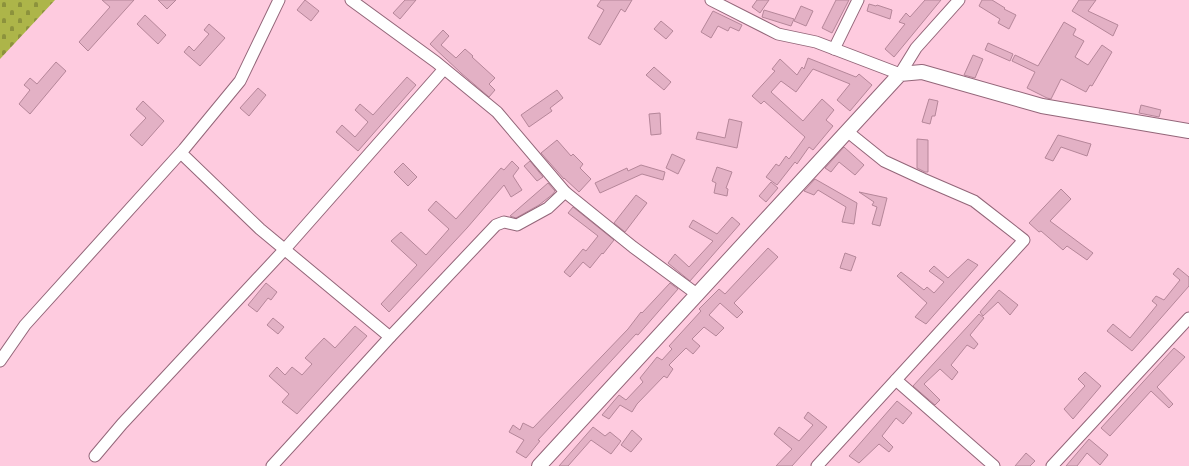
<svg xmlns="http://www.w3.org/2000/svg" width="1189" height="466" font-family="Figtree,sans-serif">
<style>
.cemetery{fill:url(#cemetery-stones)}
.building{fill:#e3b1c5;stroke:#b58699}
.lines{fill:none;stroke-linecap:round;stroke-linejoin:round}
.minor-casing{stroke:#936679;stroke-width:13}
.tertiary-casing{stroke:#936679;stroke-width:16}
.minor{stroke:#fff;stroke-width:11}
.tertiary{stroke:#fff;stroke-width:14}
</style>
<defs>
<pattern id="cemetery-stones" width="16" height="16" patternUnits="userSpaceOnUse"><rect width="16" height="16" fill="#adb549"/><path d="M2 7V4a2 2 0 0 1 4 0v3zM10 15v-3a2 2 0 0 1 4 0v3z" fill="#8c923c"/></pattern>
</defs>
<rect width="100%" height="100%" fill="#fecbdf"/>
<polygon class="cemetery" points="0,0 55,0 0,59"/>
<g class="building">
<polygon points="102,0 134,0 88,51 79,42 110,7"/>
<polygon points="158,0 176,0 167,9"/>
<polygon points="305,0 319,11 311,21 297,10"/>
<polygon points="405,0 416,0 400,19 393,13"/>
<polygon points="601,0 632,0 625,12 621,9 600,45 588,38 604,10 597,6"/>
<polygon points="757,0 769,0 760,13 752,7"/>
<polygon points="836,0 849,0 832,33 822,28"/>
<polygon points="925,0 941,0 894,57 885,49 905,24 899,22 906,13 910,17"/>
<polygon points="982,0 992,0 1005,8 1004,9 1016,15 1009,29 998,23 1000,19 979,6"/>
<polygon points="1079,0 1096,0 1088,11 1118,25 1113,36 1072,11"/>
<polygon points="869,4 876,6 877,5 892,10 890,19 867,11"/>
<polygon points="801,6 813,11 806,26 794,21"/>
<polygon points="764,10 794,19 791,26 762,17"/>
<polygon points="713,11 742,25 739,31 730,27 728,31 718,26 711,38 701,32"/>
<polygon points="145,15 166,35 158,44 137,24"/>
<polygon points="661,21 673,31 666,39 654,29"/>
<polygon points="1064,22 1076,29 1073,35 1084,41 1075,57 1088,65 1102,45 1112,52 1092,86 1090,85 1086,92 1061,79 1051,99 1047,98 1027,88 1035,72 1012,61 1015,55 1038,66"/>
<polygon points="209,24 225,38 200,66 184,52 189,46 194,51 209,34 204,30"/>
<polygon points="443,30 449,36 441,45 456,58 465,49 473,56 472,57 495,78 489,84 495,90 489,97 461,73 430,44"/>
<polygon points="988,43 1013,54 1010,61 985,50"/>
<polygon points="973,55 983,59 975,78 964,75"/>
<polygon points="808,58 856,77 859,74 872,85 850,111 837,100 850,84 813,69 796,92 781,81 771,92 803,121 822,99 834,110 826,120 833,126 813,150 809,147 797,164 795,162 777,185 766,177 776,164 779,166 786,156 789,159 805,137 764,101 761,104 752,96 775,71 772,69 780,59 797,75 802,67 804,69"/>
<polygon points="56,62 66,71 30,114 19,104 30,90 24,85 30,78 37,84"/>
<polygon points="654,67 671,82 664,90 646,75"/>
<polygon points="407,77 416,85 358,151 336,132 342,125 355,137 368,122 355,110 360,104 373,115"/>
<polygon points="258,88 266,95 249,116 240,108"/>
<polygon points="557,90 563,98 550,108 552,111 529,127 521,115"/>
<polygon points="929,99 938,101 935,116 932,116 930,124 922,122"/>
<polygon points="143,101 164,121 142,146 130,135 146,118 136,109"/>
<polygon points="1141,105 1161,110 1159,117 1139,113"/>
<polygon points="660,113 661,134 651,135 649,114"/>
<polygon points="729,119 742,122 737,148 696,139 698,132 725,138"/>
<polygon points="1058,135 1091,144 1087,156 1061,147 1053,161 1045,158"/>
<polygon points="917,139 928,140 928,172 925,172 917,168"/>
<polygon points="557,140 571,156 573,154 583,164 580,168 591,179 579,192 564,178 564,179 541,153"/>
<polygon points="844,147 864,165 855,175 839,162 831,172 825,168"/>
<polygon points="672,154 685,160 678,174 666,168"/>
<polygon points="512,161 519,168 513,176 522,190 511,197 504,185 467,228 389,312 381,304 417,265 391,241 401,232 426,255 449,229 428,210 436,201 456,219 501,168 504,170"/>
<polygon points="530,161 543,177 537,181 524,166"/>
<polygon points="403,163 417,177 408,186 394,172"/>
<polygon points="641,165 665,172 663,180 642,174 600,193 595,183 627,168 628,171"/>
<polygon points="717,167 732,172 726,188 728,189 727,196 714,193 716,183 712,181"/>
<polygon points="815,179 857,203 854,224 842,222 846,207 818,190 814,195 804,191"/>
<polygon points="771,182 778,188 766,202 759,196"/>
<polygon points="548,183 555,191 553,194 539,205 516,218 510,216"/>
<polygon points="1061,189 1071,199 1050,221 1093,253 1087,260 1067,246 1063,250 1041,231 1039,232 1029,223"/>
<polygon points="859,192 887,198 880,226 872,224 877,207 872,205 874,202"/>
<polygon points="636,195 647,203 625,232 614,223"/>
<polygon points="573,207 614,240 603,254 602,253 590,268 583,262 570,277 564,272 583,249 586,251 598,236 568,213"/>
<polygon points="732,217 740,224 690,281 668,263 675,254 689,267 713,241 689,227 693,220 717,234"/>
<polygon points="768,248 778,257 734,303 743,312 737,318 720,303 709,315 724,328 716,336 704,327 692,339 700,346 693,354 686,348 669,365 673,369 667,378 664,376 637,404 632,412 620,405 609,419 602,415 619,395 626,400 643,382 640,378 657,357 662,360 672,349 669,346 701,311 699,309 719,289 725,294"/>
<polygon points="845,253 856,257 851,271 840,268"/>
<polygon points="968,259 978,265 926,324 915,317 927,303 897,276 901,272 924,290 927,287 934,293 944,282 929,271 934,266 948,278"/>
<polygon points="1178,268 1189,277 1189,286 1132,351 1107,331 1113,324 1130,338 1157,305 1152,301 1156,296 1164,300 1180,280 1173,274"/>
<polygon points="266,283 277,292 271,300 268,298 257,312 248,305"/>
<polygon points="670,283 678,289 638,335 636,334 538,440 540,441 526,458 516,452 524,440 509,432 513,425 520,430 523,423 533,428 628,329 641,312 642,313"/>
<polygon points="999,290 1018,305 1010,315 998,302 983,316 980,312"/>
<polygon points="979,314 984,318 970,335 978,344 974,349 967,345 951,365 958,372 952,380 940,369 924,384 940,400 935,405 913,386"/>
<polygon points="273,318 284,327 278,334 267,325"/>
<polygon points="355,326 367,336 297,414 282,402 289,394 269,376 277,367 285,375 292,367 302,375 312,364 305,358 324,338 335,348"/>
<polygon points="1174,348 1185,357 1157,387 1173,404 1169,408 1151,391 1110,436 1101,428"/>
<polygon points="1085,372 1101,386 1073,419 1064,409 1085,386 1078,379"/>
<polygon points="897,401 912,413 903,424 896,418 882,436 893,447 889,452 879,444 859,463 849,456"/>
<polygon points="808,412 827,427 792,466 776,466 792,449 774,434 779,427 799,441 813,425 804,418"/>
<polygon points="593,427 605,436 610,432 621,441 611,454 591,440 568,466 559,466"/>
<polygon points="632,430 642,439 631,452 621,445"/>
<polygon points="1089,439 1108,455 1100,465 1087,453 1077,466 1066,466"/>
<polygon points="1026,453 1035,461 1030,466 1015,466"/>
</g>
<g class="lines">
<defs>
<g id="minor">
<polyline points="351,0 436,62 497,112 565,192 633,247 698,295"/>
<polyline points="711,0 778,34 816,42 900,74 916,48 959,0"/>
<polyline points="834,49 858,0"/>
<polyline points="181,153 260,229 390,337"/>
<polyline points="0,361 25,325 184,149 240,81 279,0"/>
<polyline points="896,380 994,466"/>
<polyline points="95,456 122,424 285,249 444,69"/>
<polyline points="272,466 390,337 496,225 504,222 517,225 548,208 565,192"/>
<polyline points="817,466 1024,240 974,201 923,179 884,161 848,132"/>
<polyline points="1052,466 1189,318"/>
</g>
<polyline id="tertiary" points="539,466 900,74 922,72 1042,106 1189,131"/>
</defs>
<use href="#minor" class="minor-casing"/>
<use href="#tertiary" class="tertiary-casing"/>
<use href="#minor" class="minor"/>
<use href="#tertiary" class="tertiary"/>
</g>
</svg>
